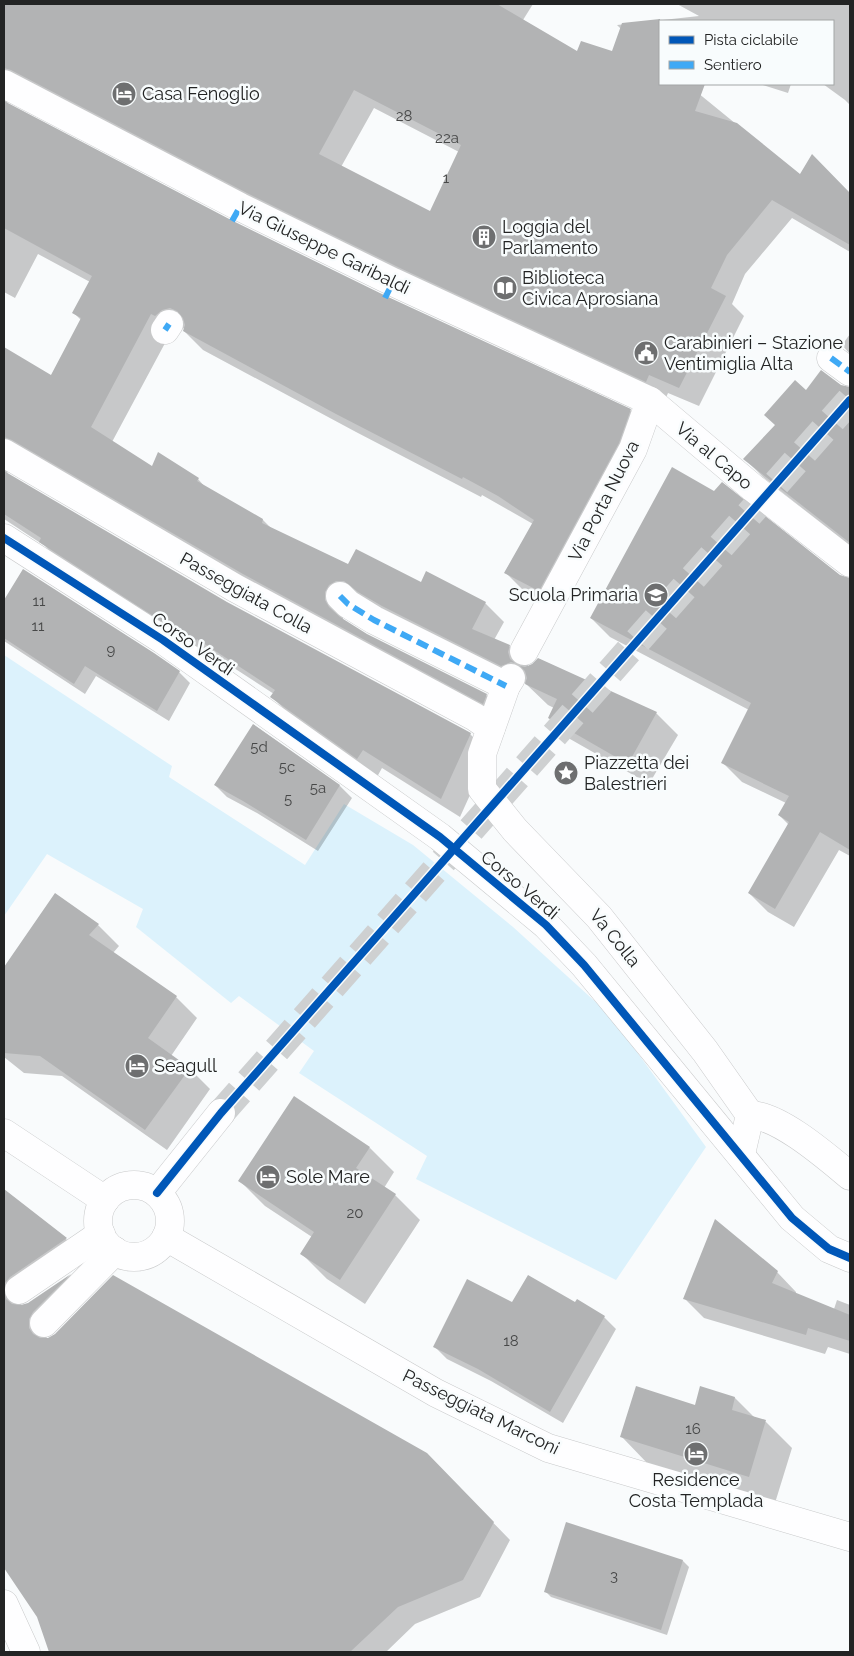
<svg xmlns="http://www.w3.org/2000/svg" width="854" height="1656" font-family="Raleway,sans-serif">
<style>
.green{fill:#dcf2fc}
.shadow{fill:#0003;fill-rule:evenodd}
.building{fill:#b2b3b4;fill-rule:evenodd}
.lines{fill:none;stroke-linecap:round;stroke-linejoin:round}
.minor-tunnel{stroke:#ced0d1;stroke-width:28;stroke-dasharray:28 14;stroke-linecap:butt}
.minor-casing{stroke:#c9cacb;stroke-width:29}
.major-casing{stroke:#c9cacb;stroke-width:29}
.minor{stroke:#fefeff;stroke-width:28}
.major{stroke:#fefeff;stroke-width:28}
.quiet{stroke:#3fa9f5;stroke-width:6;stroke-dasharray:12 6;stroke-linecap:butt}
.cycleway-casing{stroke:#f8fcfd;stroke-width:11}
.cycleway{stroke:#0057b8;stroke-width:8}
.labels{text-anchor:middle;stroke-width:5;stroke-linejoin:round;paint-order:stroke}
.number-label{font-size:15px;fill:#474848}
.poi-label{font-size:18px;fill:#232424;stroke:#f8fcfd;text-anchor:start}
.street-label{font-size:18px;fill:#232424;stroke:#f8fcfd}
</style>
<rect width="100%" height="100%" fill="#f9fbfc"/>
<polygon class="green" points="4,655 172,766 169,777 305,865 344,804 413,845 513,927 610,1015 706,1147 616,1280 416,1179 427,1156 299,1073 314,1051 239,996 231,1003 136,927 143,909 47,854 4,916"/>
<g class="shadow">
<path d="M 4,4 L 533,4 L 523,20 L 578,53 L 613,53 L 621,29 L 617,25 L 699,16 L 677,4 L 850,4 L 850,105 L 845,100 L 823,84 L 833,84 L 833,21 L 660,21 L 660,49 L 634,41 L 660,62 L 660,84 L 687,84 L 800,176 L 812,156 L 850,195 L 850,252 L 792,218 L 745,274 L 732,304 L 744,316 L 699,406 L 668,393 L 665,400 L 9,95 L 7,105 L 233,222 L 386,297 L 630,410 L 649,429 L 558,609 L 524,591 L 505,572 L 533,524 L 482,495 L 481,497 L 356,432 L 203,350 L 184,331 L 185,328 L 171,332 L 112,442 L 152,467 L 198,479 L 206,488 L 263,520 L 272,529 L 349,565 L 422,583 L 485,603 L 504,622 L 494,640 L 509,646 L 528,665 L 528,667 L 532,666 L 539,659 L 656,713 L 678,735 L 649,784 L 570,739 L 549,717 L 554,708 L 548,705 L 525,683 L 521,685 L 343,612 L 343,620 L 366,635 L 486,695 L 505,714 L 502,722 L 9,465 L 7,475 L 227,603 L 470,734 L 489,753 L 460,817 L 382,768 L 377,777 L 291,716 L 272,697 L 274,694 L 217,657 L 214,661 L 59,561 L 45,546 L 4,519 L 4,349 L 51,376 L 81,320 L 74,313 L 90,282 L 38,254 L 15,298 L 4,292 ZM 374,108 L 459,152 L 431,213 L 341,167 Z"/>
<polygon points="760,84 791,84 788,93"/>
<polygon points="850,334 850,354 842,345"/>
<polygon points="840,386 850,388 850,546 764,478 745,459 807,391"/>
<polygon points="23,570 179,672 190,683 169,721 96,676 85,694 4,641 4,602"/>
<polygon points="840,577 850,580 850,856 839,850 794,927 768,912 749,893 789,825 779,815 786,803 742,782 723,763 749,710 610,637 591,618"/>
<polygon points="254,725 340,786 352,798 318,851 257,813 227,797 215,785"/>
<polygon points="55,895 98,925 119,946 113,953 176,997 197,1018 171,1056 189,1068 210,1089 167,1150 62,1076 24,1073 4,1057 4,969"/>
<polygon points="370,1148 394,1172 384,1188 395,1195 420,1220 365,1304 327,1279 302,1254 312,1237 265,1206 240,1181"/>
<polygon points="4,1191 66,1239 83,1256 22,1301 21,1307 28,1304 71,1275 87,1292 50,1330 46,1339 444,1472 510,1540 480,1597 415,1624 386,1652 50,1652 38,1617 4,1566"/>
<polygon points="777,1272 796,1292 796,1294 834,1309 837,1300 850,1305 850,1354 828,1347 825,1354 704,1318 685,1299"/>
<polygon points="512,1304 576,1304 604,1317 616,1329 563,1423 491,1381 447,1359 434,1346"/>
<polygon points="701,1388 735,1398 755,1418 766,1422 792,1448 775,1503 648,1464 622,1437 696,1406"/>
<polygon points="683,1561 689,1567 667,1635 551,1597 545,1591"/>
</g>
<g class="building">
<path d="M 4,4 L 497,4 L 577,51 L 581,41 L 612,51 L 622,23 L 660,19 L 660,84 L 705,84 L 695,111 L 737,123 L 800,174 L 812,154 L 850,193 L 850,245 L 772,200 L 727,255 L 711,288 L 726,296 L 679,388 L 649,375 L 646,382 L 400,268 L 247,193 L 11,70 L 4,68 ZM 354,90 L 461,145 L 430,211 L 319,154 Z"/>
<polygon points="4,101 233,221 386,296 631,409 619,443 539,591 504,573 534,520 498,496 463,477 462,479 336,414 183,331 185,325 183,318 177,311 170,308 162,310 155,316 151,314 91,427 152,466 158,452 199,478 197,481 263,519 262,523 348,564 356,549 421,582 426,571 486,602 472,629 510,645 508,652 510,659 515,663 511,662 501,666 382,606 358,592 344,581 336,581 329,585 325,592 325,600 329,607 340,617 367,634 487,694 483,704 243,574 12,440 4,437 4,347 51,375 81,318 72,313 92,276 4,228"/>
<polygon points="821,370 841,385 850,387 850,543 743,459 775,425 764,415 795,380 806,390"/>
<polygon points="672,467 714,491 722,482 840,575 850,578 850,850 820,832 775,909 748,893 789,822 778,815 789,796 721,763 751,703 590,618"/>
<polygon points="4,471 227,602 471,733 441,799 363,750 357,759 270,697 275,690 197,639 195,643 39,542 41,538 4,514"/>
<polygon points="23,569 154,653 180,671 157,711 85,666 74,684 4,638 4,600"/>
<polygon points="538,658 657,712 628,764 548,718 557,699 525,684 527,678 525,671 520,666 525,667 532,664"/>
<polygon points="253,724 340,785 306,840 243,801 214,785"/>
<polygon points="55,893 99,924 89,935 177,996 148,1038 190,1068 145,1130 40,1056 4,1053 4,967"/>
<polygon points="294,1096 370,1147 356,1168 396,1194 340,1280 300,1254 314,1232 238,1181"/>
<polygon points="4,1189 67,1238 10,1277 5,1283 4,1289"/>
<polygon points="715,1219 778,1271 772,1283 850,1315 850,1341 808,1328 806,1335 683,1299"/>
<polygon points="71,1274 33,1312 29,1319 29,1328 33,1334 40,1338 48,1338 55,1334 113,1275 427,1453 494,1522 463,1580 398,1607 350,1652 49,1652 37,1617 4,1568 4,1292 6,1299 12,1304 21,1305 28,1303"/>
<polygon points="528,1275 575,1302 577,1299 605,1316 550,1412 478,1369 433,1347 467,1279 512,1302"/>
<polygon points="636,1386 695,1405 700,1386 735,1397 732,1410 766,1420 749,1477 620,1437"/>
<polygon points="566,1522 683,1560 661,1630 544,1592"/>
</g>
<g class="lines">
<polyline class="minor-tunnel" points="221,1113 850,400"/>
<defs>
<g id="minor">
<polyline points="4,84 240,207 393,282 650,401 753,488 850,563"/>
<polyline points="165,330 169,324"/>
<polyline points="831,358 850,372"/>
<polyline points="4,453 235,588 475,717 491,728"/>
<polyline points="340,596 348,604 374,620 506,686"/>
<polyline points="524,651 633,449 650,401"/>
<polyline points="511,678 506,686 482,754 482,789 515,830 599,917 705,1051 750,1115 741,1154"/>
<path d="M 750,1115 C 779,1115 827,1157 850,1176"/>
<polyline points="4,1133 105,1200"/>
<circle cx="134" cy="1221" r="36"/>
<polyline points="157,1193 221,1113"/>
<polyline points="166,1237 436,1393 548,1448 850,1537"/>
<polyline points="19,1290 101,1234"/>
<polyline points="44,1323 115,1251"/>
<polyline points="4,1604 26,1652"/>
</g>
<polyline id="major" points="4,538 163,640 440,837 546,925 584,965 792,1218 829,1249 850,1258"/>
</defs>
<use href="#minor" class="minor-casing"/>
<use href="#major" class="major-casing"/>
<use href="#minor" class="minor"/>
<use href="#major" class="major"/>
<g class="quiet">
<polyline points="232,221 240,207"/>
<polyline points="385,298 393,282"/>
<polyline points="165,330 169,324"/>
<polyline points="831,358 850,372"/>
<polyline points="340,596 348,604 374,620 506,686"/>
</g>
<defs>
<g id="cycleway">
<polyline points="4,538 163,640 440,837 546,925 584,965 792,1218 829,1249 850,1258"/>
<polyline points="157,1193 221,1113 850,400"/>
</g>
</defs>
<use href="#cycleway" class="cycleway-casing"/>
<use href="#cycleway" class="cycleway"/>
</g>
<defs>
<symbol id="hotel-disc" viewBox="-11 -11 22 22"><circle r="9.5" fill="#6e6f70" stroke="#f8fcfd"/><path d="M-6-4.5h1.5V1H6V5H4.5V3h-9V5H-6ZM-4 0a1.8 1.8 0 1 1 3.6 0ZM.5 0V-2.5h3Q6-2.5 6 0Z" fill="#fff"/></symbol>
<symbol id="building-disc" viewBox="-11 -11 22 22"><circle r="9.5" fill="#6e6f70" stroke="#f8fcfd"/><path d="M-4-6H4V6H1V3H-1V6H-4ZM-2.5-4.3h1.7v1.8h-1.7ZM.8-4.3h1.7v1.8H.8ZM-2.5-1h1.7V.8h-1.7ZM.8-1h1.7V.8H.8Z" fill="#fff"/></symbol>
<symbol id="library-disc" viewBox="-11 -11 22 22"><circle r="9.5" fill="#6e6f70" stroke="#f8fcfd"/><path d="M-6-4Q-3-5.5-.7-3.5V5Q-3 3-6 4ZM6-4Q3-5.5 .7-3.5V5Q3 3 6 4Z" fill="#fff"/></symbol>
<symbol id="civic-disc" viewBox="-11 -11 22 22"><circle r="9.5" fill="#6e6f70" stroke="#f8fcfd"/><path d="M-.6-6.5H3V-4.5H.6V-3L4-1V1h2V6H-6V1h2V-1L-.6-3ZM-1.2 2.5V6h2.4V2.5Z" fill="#fff"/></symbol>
<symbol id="school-disc" viewBox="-11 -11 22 22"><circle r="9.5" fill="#6e6f70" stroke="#f8fcfd"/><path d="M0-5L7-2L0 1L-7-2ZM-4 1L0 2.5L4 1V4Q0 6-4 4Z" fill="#fff"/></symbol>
<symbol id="sight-disc" viewBox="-11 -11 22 22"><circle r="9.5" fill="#6e6f70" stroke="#f8fcfd"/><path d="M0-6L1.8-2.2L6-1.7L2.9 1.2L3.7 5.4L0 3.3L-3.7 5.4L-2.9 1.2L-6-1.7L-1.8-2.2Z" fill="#fff"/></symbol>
</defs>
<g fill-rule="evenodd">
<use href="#hotel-disc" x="110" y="80" width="28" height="28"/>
<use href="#building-disc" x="470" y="223" width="28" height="28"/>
<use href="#library-disc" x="491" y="274" width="28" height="28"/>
<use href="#civic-disc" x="632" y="339" width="28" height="28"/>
<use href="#school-disc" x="642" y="581" width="28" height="28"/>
<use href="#sight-disc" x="552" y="759" width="28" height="28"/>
<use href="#hotel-disc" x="123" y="1052" width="28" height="28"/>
<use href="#hotel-disc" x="254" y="1163" width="28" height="28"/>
<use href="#hotel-disc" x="682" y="1440" width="28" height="28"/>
</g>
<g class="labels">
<g class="number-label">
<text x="404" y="121">28</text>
<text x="447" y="143">22a</text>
<text x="446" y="183">1</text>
<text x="39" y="606">11</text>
<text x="38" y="631">11</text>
<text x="111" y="655">9</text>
<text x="259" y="752">5d</text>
<text x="287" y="772">5c</text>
<text x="318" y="793">5a</text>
<text x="288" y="804">5</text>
<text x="355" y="1218">20</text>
<text x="511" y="1346">18</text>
<text x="693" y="1434">16</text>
<text x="614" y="1581">3</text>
</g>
<g class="poi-label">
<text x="142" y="100">Casa Fenoglio</text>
<text x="502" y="233">Loggia del<tspan x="502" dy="21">Parlamento</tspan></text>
<text x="522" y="284">Biblioteca<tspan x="522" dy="21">Civica Aprosiana</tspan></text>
<text x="664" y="349">Carabinieri – Stazione<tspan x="664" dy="21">Ventimiglia Alta</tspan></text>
<text x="638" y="601" text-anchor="end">Scuola Primaria</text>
<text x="584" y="769">Piazzetta dei<tspan x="584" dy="21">Balestrieri</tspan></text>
<text x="154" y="1072">Seagull</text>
<text x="286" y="1183">Sole Mare</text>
<text x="696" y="1486" text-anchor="middle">Residence<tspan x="696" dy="21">Costa Templada</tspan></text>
</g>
<g class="street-label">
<text transform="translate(324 248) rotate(26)" y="6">Via Giuseppe Garibaldi</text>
<text transform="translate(714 456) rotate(40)" y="6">Via al Capo</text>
<text transform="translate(604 501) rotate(-63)" y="6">Via Porta Nuova</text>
<text transform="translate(246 593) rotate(29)" y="6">Passeggiata Colla</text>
<text transform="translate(193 644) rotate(35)" y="6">Corso Verdi</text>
<text transform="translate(520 885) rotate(40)" y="6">Corso Verdi</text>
<text transform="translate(615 938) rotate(51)" y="6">Va Colla</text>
<text transform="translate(481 1412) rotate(26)" y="6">Passeggiata Marconi</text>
</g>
</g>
<rect width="854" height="1656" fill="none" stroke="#232424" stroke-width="10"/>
<rect x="659" y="20" width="175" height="65" fill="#f8fcfd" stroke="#a3a6a6"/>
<rect x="669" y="36" width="25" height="8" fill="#0057b8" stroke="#a3a6a6"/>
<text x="704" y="45" font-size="15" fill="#232424">Pista ciclabile</text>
<rect x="669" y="61" width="25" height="8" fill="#3fa9f5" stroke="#a3a6a6"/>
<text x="704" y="70" font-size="15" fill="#232424">Sentiero</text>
</svg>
